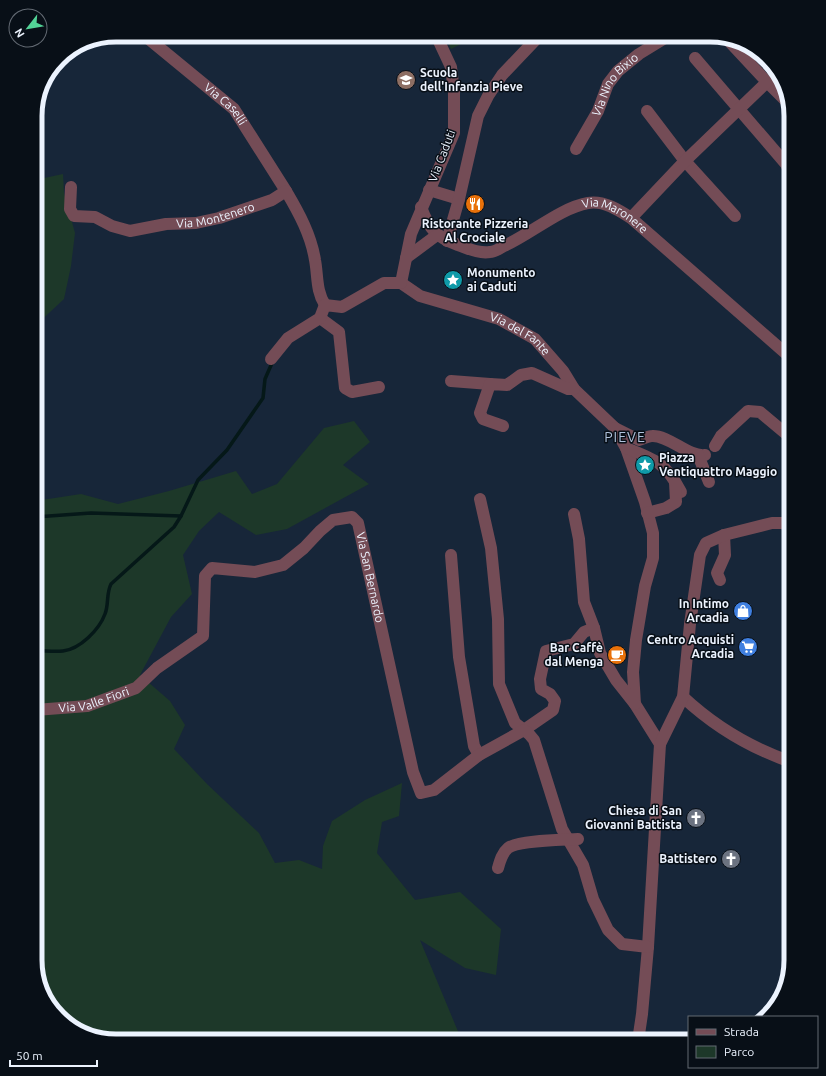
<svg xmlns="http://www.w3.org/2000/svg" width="826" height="1076" font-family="Ubuntu,sans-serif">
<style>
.green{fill:#1d3829}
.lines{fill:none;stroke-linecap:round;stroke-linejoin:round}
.stream{stroke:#051818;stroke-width:3.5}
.street{stroke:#744c56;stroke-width:12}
.labels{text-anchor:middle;stroke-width:3;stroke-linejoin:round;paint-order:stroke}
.poi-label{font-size:12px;font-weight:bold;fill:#ecf3fe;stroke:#080f17;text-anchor:end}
.street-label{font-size:12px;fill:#ecf3fe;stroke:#080f17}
.quarter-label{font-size:14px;letter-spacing:1px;fill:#b0c2dc;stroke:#080f17}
.rim{fill:none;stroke:#ecf3fe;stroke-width:5}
</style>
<rect width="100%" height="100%" fill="#172639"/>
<g class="green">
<polygon points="445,35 466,35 469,40 451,49"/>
<polygon points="63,174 64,193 75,233 71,266 64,299 35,326 35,180"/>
<polygon points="354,421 370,442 343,465 369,484 287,529 256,535 219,512 199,531 183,555 192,594 171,617 140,675 170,701 185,725 174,749 207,784 259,833 275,863 299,860 322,869 323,846 332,821 365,800 402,783 399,816 382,822 377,853 415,900 460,892 501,929 496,975 465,968 420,940 462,1041 116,1041 76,1030 49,1005 35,960 35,501 81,494 118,504 169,491 236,471 252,494 277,484 324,428"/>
</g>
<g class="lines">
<g class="stream">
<polyline points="35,517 91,513 181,516"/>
<path d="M 35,650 C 44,651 53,652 63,651 C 80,649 99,630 105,614 C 109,604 106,594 111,584 L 174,527 L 181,516 L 198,480 L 227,450 L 263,398 L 265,379 L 272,363"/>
</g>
<g class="street">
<path id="s1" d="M 144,35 L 234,109 L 286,191"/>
<polyline points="695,58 786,164 791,174"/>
<polyline points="767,82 787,102"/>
<polyline points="647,111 685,161 735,216"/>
<path id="s2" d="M 576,149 L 598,111 L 608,84 L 618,71 L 639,54 L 670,35"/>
<path id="s3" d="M 71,187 L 70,209 L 74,216 L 95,217 L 112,226 L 130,231 L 166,224 L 196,223 L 219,218 L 272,200 L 286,191 C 299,213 311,235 315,260 C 318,276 316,291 325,305"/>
<polyline points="429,190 459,199"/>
<path id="s4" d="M 421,207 C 429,229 436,237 458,245 C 467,248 479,254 490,252 C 495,252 500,248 504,246 C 531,234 560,208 588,203 C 603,200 619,210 631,218 L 791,358"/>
<polyline points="631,218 685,161 767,82 726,38"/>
<polyline points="447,241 459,199 478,116 488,96 502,75 540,35"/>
<polyline points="406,258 437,235"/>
<path id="s5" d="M 401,283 L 420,296 L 499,319 L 535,339 L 563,371 L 574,389 L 615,428 L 626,448 L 645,502 L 653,533 L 653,558 L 645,586 L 636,640 L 633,672 L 635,704 L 660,744 L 648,947 L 642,1014 L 638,1041"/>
<polyline points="401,283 411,234 454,133 454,92 451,67 436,35"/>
<polyline points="320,318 339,332 345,388 352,392 379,387"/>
<polyline points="271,359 288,338 320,318 325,305 342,307 384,283 401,283"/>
<polyline points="451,381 490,384"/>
<polyline points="503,426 483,419 480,413 490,384 507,385 521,375 532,373 568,389 574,389"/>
<path d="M 615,428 L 639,440 C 643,439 648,436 652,436 C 669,435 688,457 705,455"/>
<polyline points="715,446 721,436 748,411 760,412 791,438"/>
<path d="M 626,448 C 655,459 666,463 681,492"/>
<polyline points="698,455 709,482"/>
<polyline points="480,499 491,548 498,619 499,684 515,723 524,730 553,710 555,701 550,694 541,689 540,679 546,651 574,644 584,632 594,628"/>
<polyline points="647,513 666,508 676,502 675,482"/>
<polyline points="574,514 579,539 584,602 594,628 600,653 616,680 635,704"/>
<polyline points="451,555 459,657 474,746 479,755"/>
<polyline points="720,580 717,573 725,555 724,535"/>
<path d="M 683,697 C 714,726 751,748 791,762"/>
<path id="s6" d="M 35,710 L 87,706 L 136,688 L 157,668 L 203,636 L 205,576 L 212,568 L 255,572 L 283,565 L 304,548 L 320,531 L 333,520 L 352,517 L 358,523 L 413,772 L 421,793 L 434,790 L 479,755 L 524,730 L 529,734 L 534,740 L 562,829 L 583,865 L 593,899 L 608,930 L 622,944 L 648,947"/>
<polyline points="660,744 683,697 690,624 700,555 706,543 724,535 772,523 782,523 791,526"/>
<path d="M 498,868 C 500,861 502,853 508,848 C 519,840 563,840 578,839"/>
</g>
</g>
<defs>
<symbol id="school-disc" viewBox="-11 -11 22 22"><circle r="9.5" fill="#8d6e63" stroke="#080f17"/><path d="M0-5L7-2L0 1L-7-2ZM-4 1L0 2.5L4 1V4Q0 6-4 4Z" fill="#fff"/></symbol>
<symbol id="restaurant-disc" viewBox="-11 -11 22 22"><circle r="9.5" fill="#e8710a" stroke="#080f17"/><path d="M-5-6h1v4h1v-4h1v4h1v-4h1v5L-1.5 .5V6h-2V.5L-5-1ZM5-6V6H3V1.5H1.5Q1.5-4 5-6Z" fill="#fff"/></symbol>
<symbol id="sight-disc" viewBox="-11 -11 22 22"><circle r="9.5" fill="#0f9aa8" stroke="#080f17"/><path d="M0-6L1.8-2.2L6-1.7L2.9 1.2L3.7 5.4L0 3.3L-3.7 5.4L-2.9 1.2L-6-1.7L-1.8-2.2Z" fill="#fff"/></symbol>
<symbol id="shop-disc" viewBox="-11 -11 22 22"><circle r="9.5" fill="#3f7fe0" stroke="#080f17"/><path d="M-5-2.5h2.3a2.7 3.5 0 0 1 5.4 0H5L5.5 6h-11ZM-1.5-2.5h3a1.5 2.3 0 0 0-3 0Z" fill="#fff"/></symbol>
<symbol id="supermarket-disc" viewBox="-11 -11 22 22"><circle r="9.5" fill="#3f7fe0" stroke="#080f17"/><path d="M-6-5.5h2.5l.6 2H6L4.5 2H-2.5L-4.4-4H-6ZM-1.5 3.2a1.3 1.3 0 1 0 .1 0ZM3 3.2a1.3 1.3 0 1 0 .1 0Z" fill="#fff"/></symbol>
<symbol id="cafe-disc" viewBox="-11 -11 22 22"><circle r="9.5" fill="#e8710a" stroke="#080f17"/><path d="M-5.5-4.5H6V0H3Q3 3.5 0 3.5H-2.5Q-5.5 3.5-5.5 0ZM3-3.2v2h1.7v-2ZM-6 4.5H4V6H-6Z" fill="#fff"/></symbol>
<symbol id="church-disc" viewBox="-11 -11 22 22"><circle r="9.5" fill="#6b7280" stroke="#080f17"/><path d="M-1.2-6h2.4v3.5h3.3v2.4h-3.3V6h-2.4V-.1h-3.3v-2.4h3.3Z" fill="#fff"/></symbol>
</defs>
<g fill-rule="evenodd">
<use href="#school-disc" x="395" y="69" width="22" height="22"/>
<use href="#restaurant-disc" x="464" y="193" width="22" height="22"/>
<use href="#sight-disc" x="442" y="269" width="22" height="22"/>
<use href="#sight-disc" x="634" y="454" width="22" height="22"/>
<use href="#shop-disc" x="732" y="600" width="22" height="22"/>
<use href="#supermarket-disc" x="737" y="636" width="22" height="22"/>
<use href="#cafe-disc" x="606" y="644" width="22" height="22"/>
<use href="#church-disc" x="685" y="807" width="22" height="22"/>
<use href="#church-disc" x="720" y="848" width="22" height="22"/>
</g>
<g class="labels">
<g class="poi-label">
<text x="420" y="77" text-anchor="start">Scuola<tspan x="420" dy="14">dell'Infanzia Pieve</tspan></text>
<text x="475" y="228" text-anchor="middle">Ristorante Pizzeria<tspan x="475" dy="14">Al Crociale</tspan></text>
<text x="467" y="277" text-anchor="start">Monumento<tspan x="467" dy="14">ai Caduti</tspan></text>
<text x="659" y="462" text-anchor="start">Piazza<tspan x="659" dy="14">Ventiquattro Maggio</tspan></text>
<text x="729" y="608">In Intimo<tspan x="729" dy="14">Arcadia</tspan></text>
<text x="734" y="644">Centro Acquisti<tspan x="734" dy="14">Arcadia</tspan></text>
<text x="603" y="652">Bar Caffè<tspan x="603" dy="14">dal Menga</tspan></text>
<text x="682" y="815">Chiesa di San<tspan x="682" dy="14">Giovanni Battista</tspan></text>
<text x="717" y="863">Battistero</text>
</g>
<g class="street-label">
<text dy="4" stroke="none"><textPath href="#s2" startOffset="76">Via Nino Bixio</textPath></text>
<text dy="4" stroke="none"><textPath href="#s1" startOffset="107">Via Caselli</textPath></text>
<text transform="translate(442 156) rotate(-69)" y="4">Via Caduti</text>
<text dy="4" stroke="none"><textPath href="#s3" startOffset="176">Via Montenero</textPath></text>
<text dy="4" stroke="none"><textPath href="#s4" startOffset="229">Via Maronere</textPath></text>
<text dy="4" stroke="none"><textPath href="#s5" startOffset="131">Via del Fante</textPath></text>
<text dy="4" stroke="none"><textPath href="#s6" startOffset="483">Via San Bernardo</textPath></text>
<text dy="4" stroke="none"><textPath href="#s6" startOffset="60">Via Valle Fiori</textPath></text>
</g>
<g class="quarter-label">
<text x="625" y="442">PIEVE</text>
</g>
</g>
<path d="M0 0H826V1076H0ZM116 42H710A74 74 0 0 1 784 116V960A74 74 0 0 1 710 1034H116A74 74 0 0 1 42 960V116A74 74 0 0 1 116 42Z" fill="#080f17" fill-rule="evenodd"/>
<path class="rim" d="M116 42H710A74 74 0 0 1 784 116V960A74 74 0 0 1 710 1034H116A74 74 0 0 1 42 960V116A74 74 0 0 1 116 42Z"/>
<rect x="688" y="1016" width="130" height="52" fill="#080f17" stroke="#636a73"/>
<rect x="696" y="1029" width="20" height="6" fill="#744c56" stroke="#636a73"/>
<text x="724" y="1036" font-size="12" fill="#ecf3fe">Strada</text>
<rect x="696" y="1046" width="20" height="12" fill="#1d3829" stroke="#636a73"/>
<text x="724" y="1056" font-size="12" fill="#ecf3fe">Parco</text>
<g transform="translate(28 28) rotate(239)"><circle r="19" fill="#080f17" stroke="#636a73"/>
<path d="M0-3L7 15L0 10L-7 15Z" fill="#52d397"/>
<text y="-6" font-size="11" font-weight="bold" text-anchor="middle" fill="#ecf3fe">N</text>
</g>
<path d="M10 1060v6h87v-6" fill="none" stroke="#ecf3fe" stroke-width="2"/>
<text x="16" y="1060" font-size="12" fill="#ecf3fe" stroke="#080f17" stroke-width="3" paint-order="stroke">50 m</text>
</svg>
